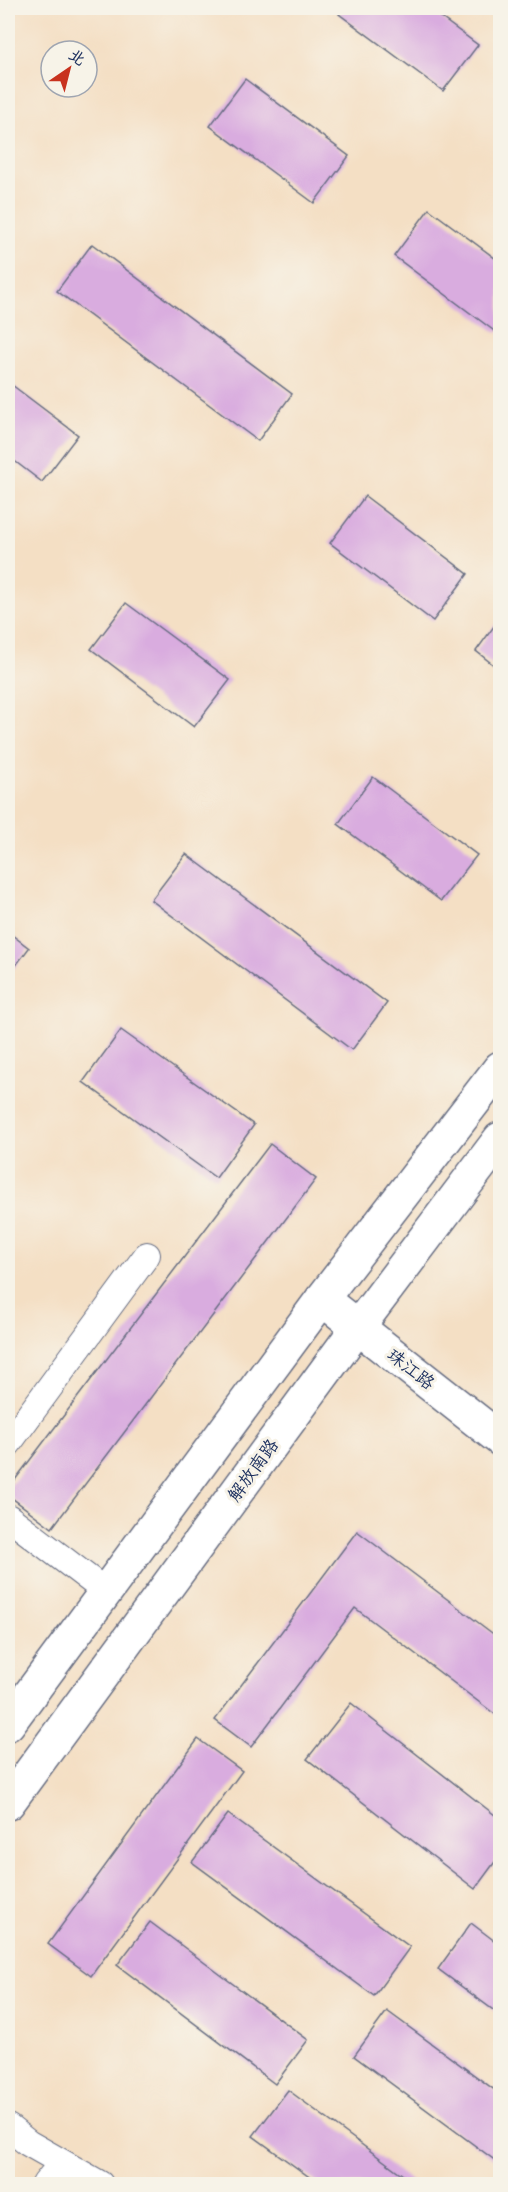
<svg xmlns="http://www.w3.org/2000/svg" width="508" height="2192" font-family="Pangolin,'LXGW WenKai TC',sans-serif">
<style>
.building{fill:#d9acdf}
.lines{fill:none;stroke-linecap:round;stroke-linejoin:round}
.minor-casing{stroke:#676d82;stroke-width:28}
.tertiary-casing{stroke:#676d82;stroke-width:36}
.secondary-casing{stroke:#676d82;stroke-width:36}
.minor{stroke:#fff;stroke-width:26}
.tertiary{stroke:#fff;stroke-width:33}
.secondary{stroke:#fff;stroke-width:33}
.labels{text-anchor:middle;stroke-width:6;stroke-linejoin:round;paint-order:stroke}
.street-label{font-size:18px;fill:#1b2f5e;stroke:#f7f3e8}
</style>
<rect width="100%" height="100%" fill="#f7f3e8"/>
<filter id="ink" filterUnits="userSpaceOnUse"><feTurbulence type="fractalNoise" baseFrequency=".0167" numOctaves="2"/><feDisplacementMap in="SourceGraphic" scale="12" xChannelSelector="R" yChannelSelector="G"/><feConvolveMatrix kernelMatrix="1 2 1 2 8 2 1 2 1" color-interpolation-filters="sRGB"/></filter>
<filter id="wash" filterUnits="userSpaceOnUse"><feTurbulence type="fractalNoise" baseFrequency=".008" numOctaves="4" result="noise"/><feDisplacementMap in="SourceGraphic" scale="24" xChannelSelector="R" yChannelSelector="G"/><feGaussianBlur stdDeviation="1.35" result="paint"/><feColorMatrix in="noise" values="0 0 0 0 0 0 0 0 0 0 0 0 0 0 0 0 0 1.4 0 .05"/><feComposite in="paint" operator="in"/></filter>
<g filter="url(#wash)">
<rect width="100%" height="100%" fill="#f4dfc4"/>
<g id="blocks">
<g class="building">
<polygon points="344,8 428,8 478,45 443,91 339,14"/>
<polygon points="245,79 349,156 314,203 210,126"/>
<polygon points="429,209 500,262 500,329 497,333 394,256"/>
<polygon points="92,244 292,394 258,441 57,291"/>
<polygon points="8,382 78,435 42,482 8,456"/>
<polygon points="365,496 468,574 433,621 330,543"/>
<polygon points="126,603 230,680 194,727 91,649"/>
<polygon points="500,618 500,670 476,651"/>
<polygon points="373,777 477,855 441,901 338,824"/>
<polygon points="186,854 387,1003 352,1050 151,900"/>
<polygon points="8,932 29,948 8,976"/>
<polygon points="121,1030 254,1125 216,1178 83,1082"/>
<polygon points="270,1144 316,1179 52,1528 8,1495 8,1489"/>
<polygon points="357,1531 500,1639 500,1718 355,1608 251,1747 215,1720"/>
<polygon points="351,1703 500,1819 500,1855 475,1889 307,1759"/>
<polygon points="198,1739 242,1771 91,1976 48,1944"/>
<polygon points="228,1814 410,1947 374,1996 192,1862"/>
<polygon points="150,1922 308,2040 275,2084 117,1965"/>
<polygon points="471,1923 500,1945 500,2015 438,1969"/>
<polygon points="387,2011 500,2094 500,2164 354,2056"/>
<polygon points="288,2090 415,2184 319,2184 253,2136"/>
</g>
</g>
</g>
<g filter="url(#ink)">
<use href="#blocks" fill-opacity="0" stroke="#676d82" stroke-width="1.5"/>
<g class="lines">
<defs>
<g id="minor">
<polyline points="8,1444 147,1255"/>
<polyline points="8,1517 105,1591"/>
<polyline points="8,2127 28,2143 100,2184"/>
<polyline points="45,2184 62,2163"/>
</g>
<polyline id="tertiary" points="322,1299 500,1439"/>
<g id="secondary">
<polyline points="8,1724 322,1299 500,1068"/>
<polyline points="8,1803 358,1327 500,1139"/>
</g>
</defs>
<use href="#minor" class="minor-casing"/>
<use href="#tertiary" class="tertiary-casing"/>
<use href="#secondary" class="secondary-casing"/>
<use href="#minor" class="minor"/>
<use href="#tertiary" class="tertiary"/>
<use href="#secondary" class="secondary"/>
</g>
</g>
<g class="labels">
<g class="street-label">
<text transform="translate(411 1369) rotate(38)" y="6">珠江路</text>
<text transform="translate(253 1470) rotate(-54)" y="6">解放南路</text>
</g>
</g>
<rect width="508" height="2192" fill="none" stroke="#f7f3e8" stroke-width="30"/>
<g transform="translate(69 69) rotate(35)"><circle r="28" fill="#f7f3e8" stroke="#9fa5b1" stroke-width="1.5"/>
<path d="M0-4.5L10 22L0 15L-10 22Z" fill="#c8321e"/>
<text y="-9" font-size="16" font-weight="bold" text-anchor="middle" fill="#1b2f5e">北</text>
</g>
</svg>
